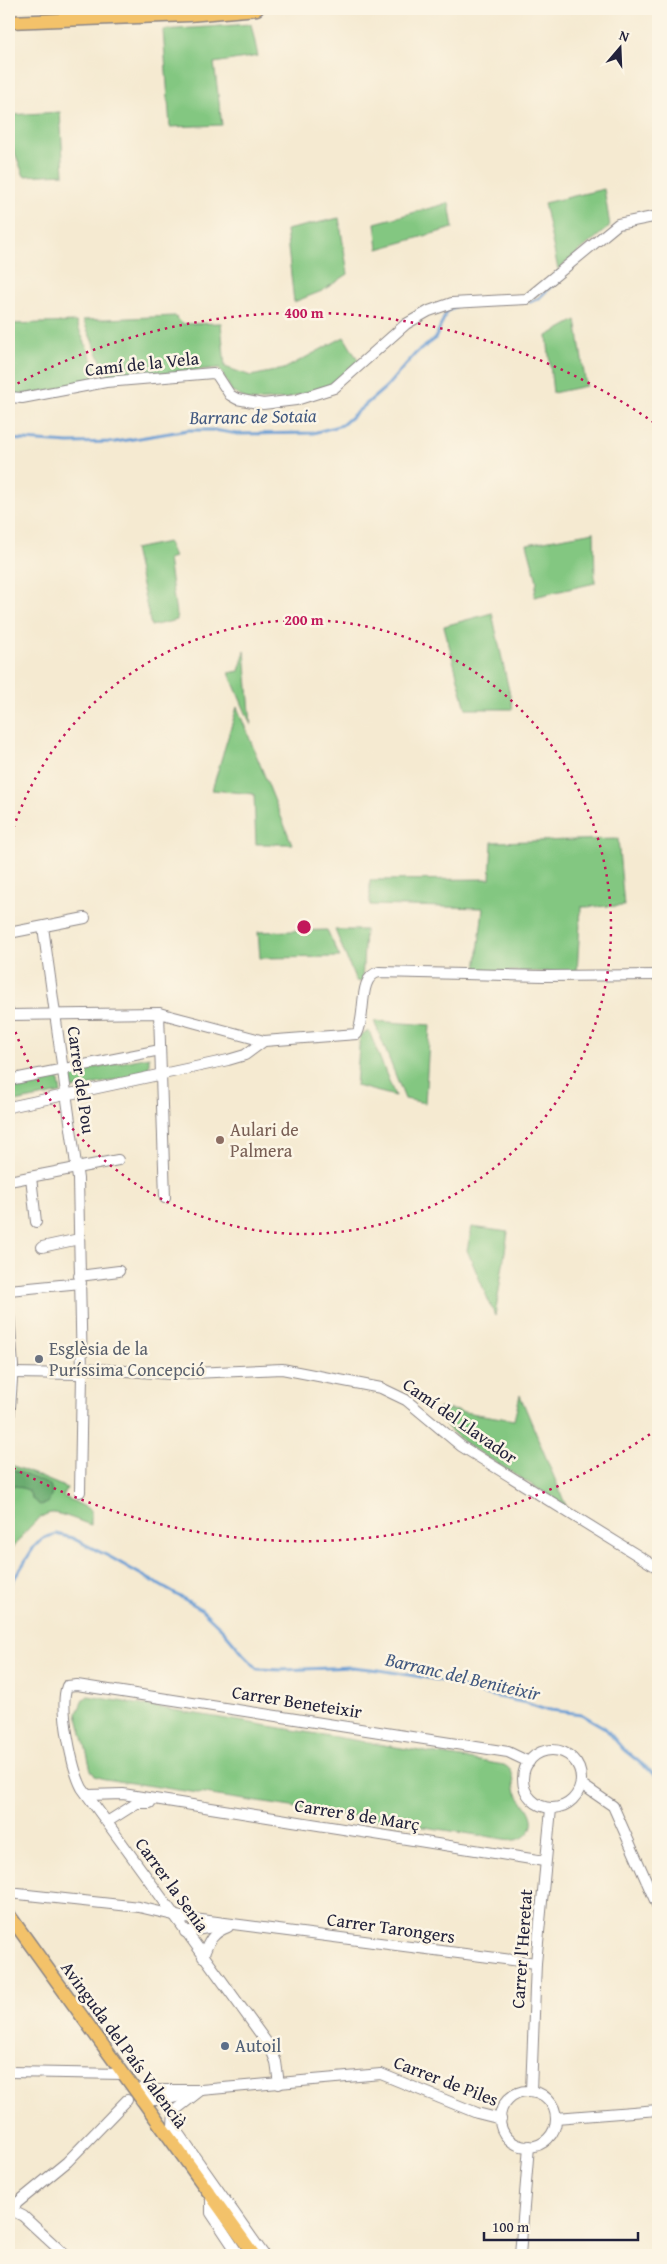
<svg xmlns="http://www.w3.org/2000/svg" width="667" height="2264" font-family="'Gentium Book Plus',serif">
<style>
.green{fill:#83c781;stroke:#52745e}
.forest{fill:#6aac6f;stroke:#466755}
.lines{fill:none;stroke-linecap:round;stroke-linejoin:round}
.stream{stroke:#689dd4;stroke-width:3}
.minor-casing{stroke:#8c8686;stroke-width:12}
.major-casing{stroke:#8c8686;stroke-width:15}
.minor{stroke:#fff;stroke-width:10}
.major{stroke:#f3c26a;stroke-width:12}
.ring{fill:none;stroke:#c2185b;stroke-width:2.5;stroke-dasharray:2.5 5}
.education-dot{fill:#8d6e63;stroke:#fcf5e5;stroke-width:2}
.worship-dot{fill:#6b7280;stroke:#fcf5e5;stroke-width:2}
.service-dot{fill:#5c6f8a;stroke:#fcf5e5;stroke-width:2}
.labels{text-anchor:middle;stroke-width:5;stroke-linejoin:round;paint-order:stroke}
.street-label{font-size:18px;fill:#22223b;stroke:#fcf5e5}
.education-label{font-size:18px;fill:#785e54;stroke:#fcf5e5;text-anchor:start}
.worship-label{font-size:18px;fill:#5b616d;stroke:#fcf5e5;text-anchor:start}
.service-label{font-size:18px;fill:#4e5e75;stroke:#fcf5e5;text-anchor:start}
.water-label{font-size:19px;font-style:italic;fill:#425980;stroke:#fcf5e5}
.centre{fill:#c2185b;stroke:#fcf5e5;stroke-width:2.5}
.ring-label{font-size:15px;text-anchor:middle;font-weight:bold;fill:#c2185b;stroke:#fcf5e5;stroke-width:5;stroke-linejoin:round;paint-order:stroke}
</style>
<rect width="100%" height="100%" fill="#fcf5e5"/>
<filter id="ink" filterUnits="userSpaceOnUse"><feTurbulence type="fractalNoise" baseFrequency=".02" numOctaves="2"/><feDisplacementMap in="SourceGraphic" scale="10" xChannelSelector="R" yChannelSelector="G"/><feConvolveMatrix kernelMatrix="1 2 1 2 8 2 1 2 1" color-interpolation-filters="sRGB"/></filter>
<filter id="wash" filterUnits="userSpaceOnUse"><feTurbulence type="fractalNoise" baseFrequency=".0096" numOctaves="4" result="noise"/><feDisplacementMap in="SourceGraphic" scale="20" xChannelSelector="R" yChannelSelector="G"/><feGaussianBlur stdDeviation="1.12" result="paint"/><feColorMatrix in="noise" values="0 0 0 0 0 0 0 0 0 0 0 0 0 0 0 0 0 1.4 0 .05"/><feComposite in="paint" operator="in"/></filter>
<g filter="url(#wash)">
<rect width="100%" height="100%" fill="#f5ead1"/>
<g class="green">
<polygon points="251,24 258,56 214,63 222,125 170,127 163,30"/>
<polygon points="60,112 64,174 24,176 9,138 9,115"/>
<polygon points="604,189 610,226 558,269 544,203"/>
<polygon points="449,203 453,228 378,249 375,223"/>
<polygon points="339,218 348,274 322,291 294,302 286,230"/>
<polygon points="175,316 183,324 221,323 225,367 251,376 284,369 344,337 361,365 327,386 286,399 250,401 232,392 219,368 109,379 83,320"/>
<polygon points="576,320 586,386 553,393 547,336"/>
<polygon points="76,322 98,373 95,381 28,395 9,395 9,324"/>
<polygon points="594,532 595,583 534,597 537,581 527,544"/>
<polygon points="168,542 174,557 168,559 177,620 151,626 134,549"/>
<polygon points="492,613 513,709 466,709 444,626"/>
<polygon points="245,651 251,725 229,673 239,671"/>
<polygon points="237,707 292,844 256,844 254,794 212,790"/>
<polygon points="618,839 624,906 581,907 577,972 476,971 483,908 370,905 370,880 490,879 492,842"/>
<polygon points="327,930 340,957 260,958 258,932"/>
<polygon points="335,930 365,930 362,982 356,981"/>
<polygon points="374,1021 430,1025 425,1103 405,1099"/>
<polygon points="369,1031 395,1096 356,1086 360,1035"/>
<polygon points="149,1057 149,1073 72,1089 69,1073"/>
<polygon points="58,1075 61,1093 9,1103 9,1085"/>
<polygon points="472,1227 508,1232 495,1316 467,1250"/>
<polygon points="520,1395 566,1506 464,1443 438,1418 439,1408 514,1420"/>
<path d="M 9,1464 L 67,1488 L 63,1496 L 91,1510 L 91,1525 C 79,1521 66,1515 54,1513 C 38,1511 18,1542 9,1553 Z"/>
<path d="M 88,1696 L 504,1765 C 516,1771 512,1781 516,1792 C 520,1800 528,1806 531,1815 C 536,1829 525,1841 511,1840 L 105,1779 L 95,1776 L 91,1770 L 77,1713 L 83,1700 Z"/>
</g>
<polygon class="forest" points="9,1468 50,1485 52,1492 48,1503 40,1505 33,1500 28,1490 16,1486 9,1486"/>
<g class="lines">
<g class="stream">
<polyline points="530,302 539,298 564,274"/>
<polyline points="9,439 69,443 115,442 188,430 214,430 238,434 313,433 342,425 386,387 416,353 435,339 447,311 455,307"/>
<polyline points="9,1587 34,1547 43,1538 56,1534 72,1538 110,1557 200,1608 223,1630 243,1654 258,1669 282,1670 352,1667 379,1670 439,1680 484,1694 526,1703 543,1709 581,1714 605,1728 623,1749 658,1777"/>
</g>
</g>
</g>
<g filter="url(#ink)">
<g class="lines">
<defs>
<g id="minor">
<polyline points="9,397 22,398 106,382 213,373 217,375 230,395 237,399 263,404 296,400 334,388 406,324 429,311 452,303 527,299 618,224 658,216"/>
<polyline points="43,927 78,1179 82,1374 80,1492"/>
<polyline points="9,933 85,918"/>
<polyline points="159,1013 165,1198"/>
<path d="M 9,1015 L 159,1013 L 264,1041 L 357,1034 C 367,1015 357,977 379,972 L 543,976 L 658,975"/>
<polyline points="9,1080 160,1050"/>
<polyline points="9,1107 228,1060 245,1055 264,1041"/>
<polyline points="31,1177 36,1222"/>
<polyline points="9,1181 118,1160"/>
<polyline points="42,1247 79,1239"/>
<polyline points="79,1276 119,1271"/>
<polyline points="9,1290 81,1283"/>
<polyline points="9,1315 13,1366 9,1421"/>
<polyline points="82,1368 170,1374 282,1369 381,1388 406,1400 461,1446 658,1568"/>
<polyline points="12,1373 82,1374"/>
<circle cx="552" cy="1779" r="29"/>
<polyline points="581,1784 613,1806 658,1907"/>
<polyline points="88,1795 123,1794 544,1861"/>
<polyline points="107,1822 137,1803 150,1803"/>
<polyline points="9,1893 139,1907 186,1918 536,1963"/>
<polyline points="185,1932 218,1926"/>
<path d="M 203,1957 C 208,1942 213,1932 228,1927"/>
<polyline points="9,2072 123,2074"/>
<path d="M 279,2084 L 276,2062 L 270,2047 L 82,1788 C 72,1769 59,1706 67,1686 L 77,1685 L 508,1752 L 529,1762"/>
<polyline points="133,2088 147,2090 201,2090 381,2074 477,2113 501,2119"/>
<polyline points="201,2090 174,2111 173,2126 264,2255"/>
<polyline points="531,2091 536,1963 551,1809"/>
<circle cx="528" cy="2119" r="28"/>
<polyline points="141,2100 165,2100 192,2093"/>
<polyline points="556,2118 658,2110"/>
<polyline points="211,2195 211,2213 239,2255"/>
<polyline points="9,2209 23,2216 65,2255"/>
<polyline points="13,2209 17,2203 67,2162 127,2100"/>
<polyline points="520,2255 529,2146"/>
</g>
<g id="major">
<polyline points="9,22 189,15 257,9"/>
<polyline points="9,1915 254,2255"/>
</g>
</defs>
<use href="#minor" class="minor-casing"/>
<use href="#major" class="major-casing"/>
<use href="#minor" class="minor"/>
<use href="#major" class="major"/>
</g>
</g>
<g class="ring">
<path d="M9 842A307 307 0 1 1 9 1012"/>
<path d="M656 1430A614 614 0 0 1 11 1467M11 387A614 614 0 0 1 656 424"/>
</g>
<circle class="education-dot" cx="220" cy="1140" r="5"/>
<circle class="worship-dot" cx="39" cy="1359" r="5"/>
<circle class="service-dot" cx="225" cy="2046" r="5"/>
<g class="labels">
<g class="street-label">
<text transform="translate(142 364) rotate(-6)" y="6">Camí de la Vela</text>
<text transform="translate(81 1080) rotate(82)" y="6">Carrer del Pou</text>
<text transform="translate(460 1421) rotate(35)" y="6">Camí del Llavador</text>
<text transform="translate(297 1702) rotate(9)" y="6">Carrer Beneteixir</text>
<text transform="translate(357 1815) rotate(9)" y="6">Carrer 8 de Març</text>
<text transform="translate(172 1885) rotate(54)" y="6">Carrer la Senia</text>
<text transform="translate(391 1928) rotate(8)" y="6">Carrer Tarongers</text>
<text transform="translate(522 1949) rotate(-86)" y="6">Carrer l'Heretat</text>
<text transform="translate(124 2045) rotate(54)" y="6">Avinguda del País Valencià</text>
<text transform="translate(446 2081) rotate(21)" y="6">Carrer de Piles</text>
</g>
<g class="education-label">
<text x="230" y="1136">Aulari de<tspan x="230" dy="21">Palmera</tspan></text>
</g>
<g class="worship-label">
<text x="49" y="1355">Esglèsia de la<tspan x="49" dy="21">Puríssima Concepció</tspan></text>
</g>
<g class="service-label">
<text x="235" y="2052">Autoil</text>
</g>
<g class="water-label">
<text transform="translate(253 416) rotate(-1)" y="7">Barranc de Sotaia</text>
<text transform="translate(463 1676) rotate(13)" y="7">Barranc del Beniteixir</text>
</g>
</g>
<circle cx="304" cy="927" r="8" class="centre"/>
<g class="ring-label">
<text x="304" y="318">400 m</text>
<text x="304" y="625">200 m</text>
</g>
<rect width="667" height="2264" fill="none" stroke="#fcf5e5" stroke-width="30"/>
<g transform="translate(620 48) rotate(19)" stroke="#fcf5e5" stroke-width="4" paint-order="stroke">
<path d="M0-4L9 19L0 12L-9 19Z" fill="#22223b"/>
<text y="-8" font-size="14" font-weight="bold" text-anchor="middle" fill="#22223b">N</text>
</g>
<path d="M484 2232v8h154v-8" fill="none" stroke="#22223b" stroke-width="2.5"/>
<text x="492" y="2232" font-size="15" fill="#22223b" stroke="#fcf5e5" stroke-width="4" paint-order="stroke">100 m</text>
</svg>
